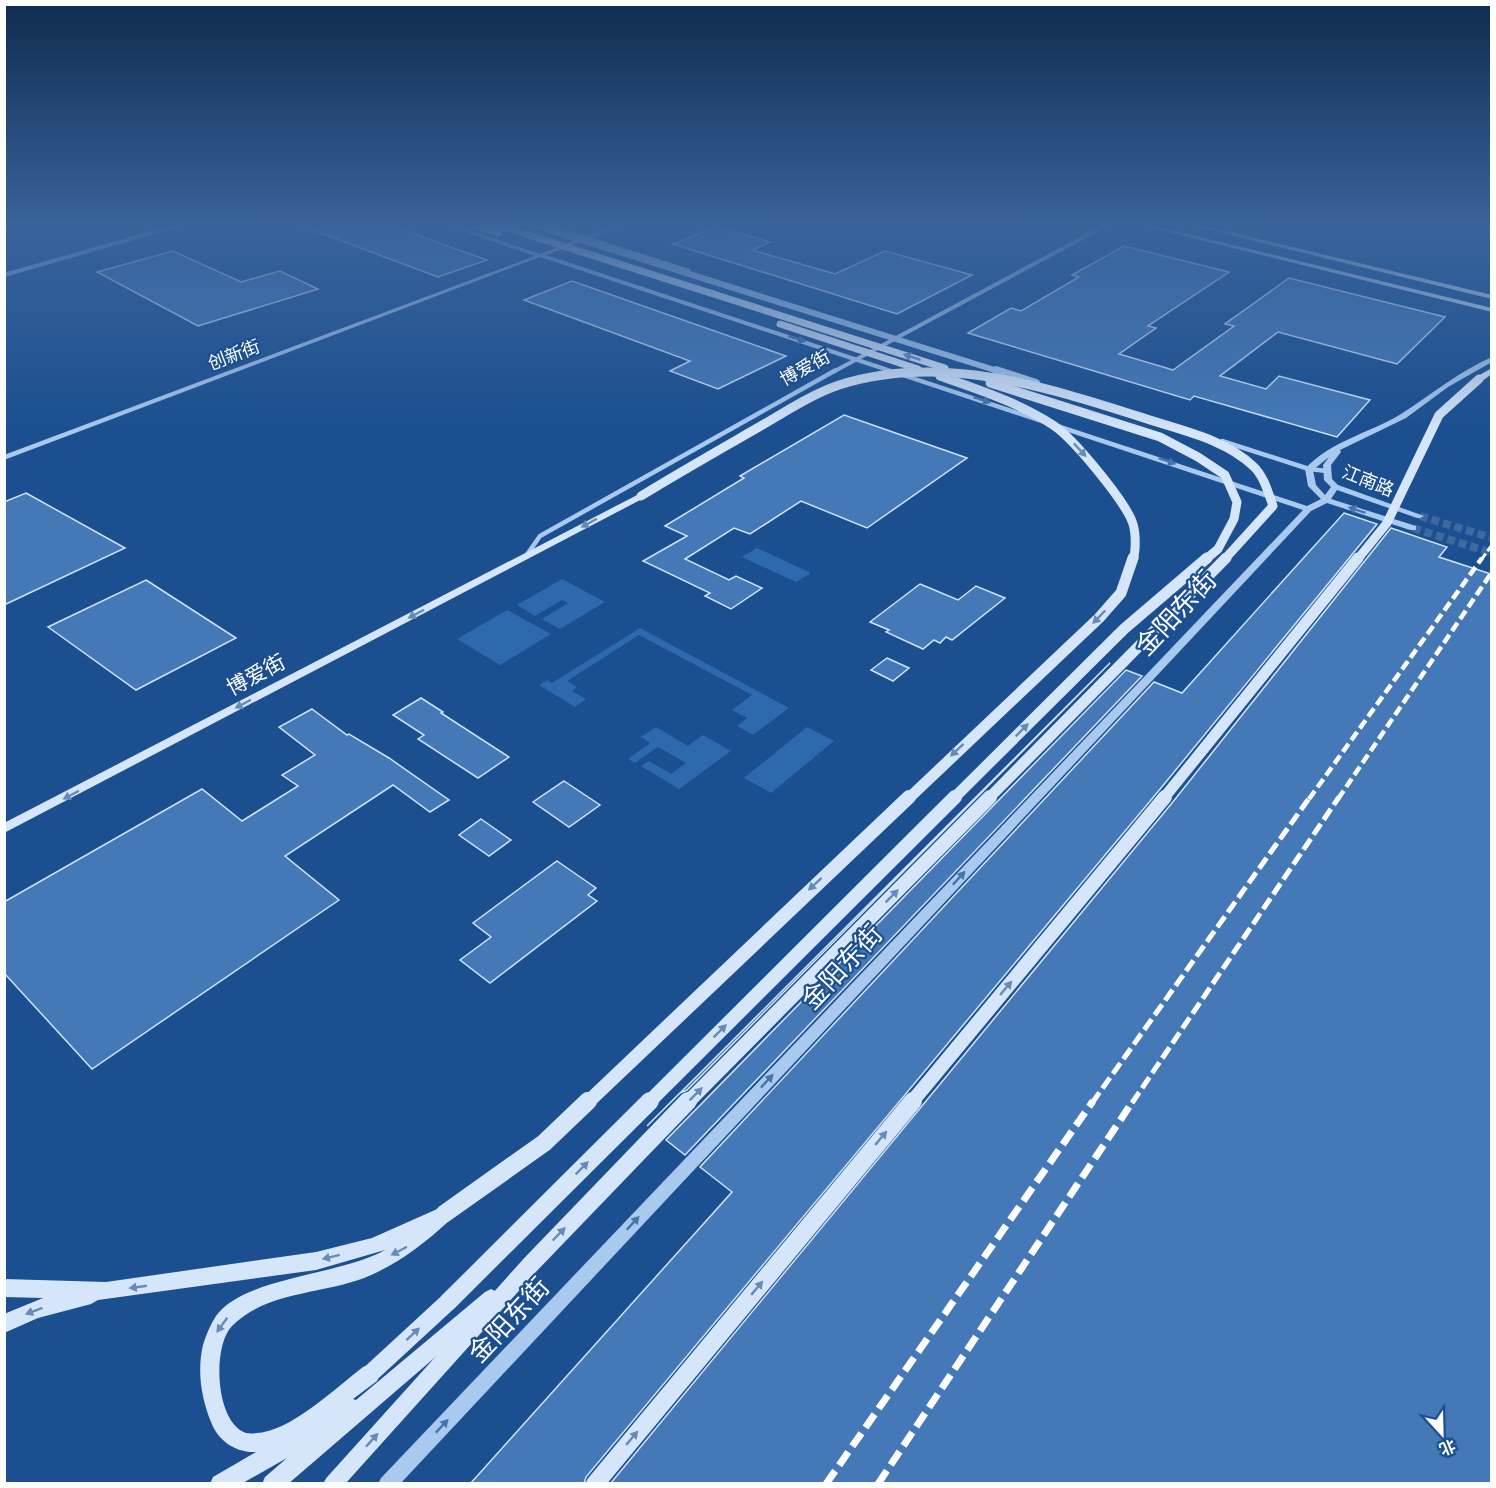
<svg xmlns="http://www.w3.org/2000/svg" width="1496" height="1488" font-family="'Fira Sans','Noto Sans SC',sans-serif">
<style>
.green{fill:#2e69ad}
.building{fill:#4478b7;stroke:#cfe3fa;stroke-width:1.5}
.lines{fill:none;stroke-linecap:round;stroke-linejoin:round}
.tertiary-tunnel{stroke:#3d69a0;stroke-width:8;stroke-dasharray:8 4;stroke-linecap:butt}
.minor-far1{stroke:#a9c9ee;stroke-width:4}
.minor{stroke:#a9c9ee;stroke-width:4.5}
.tertiary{fill:#a9c9ee;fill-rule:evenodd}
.secondary{fill:#d6e6fa;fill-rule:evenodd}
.rail-far3{stroke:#fff;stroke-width:3;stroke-dasharray:8 3;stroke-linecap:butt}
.rail-far2{stroke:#fff;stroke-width:4.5;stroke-dasharray:10 4.5;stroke-linecap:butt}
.rail-far1{stroke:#fff;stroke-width:5;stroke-dasharray:13 5;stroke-linecap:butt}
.rail{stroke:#fff;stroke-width:7;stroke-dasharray:16 7;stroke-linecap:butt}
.tertiary-bridge-far1{stroke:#a9c9ee;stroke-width:6}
.tertiary-bridge{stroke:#a9c9ee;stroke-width:8}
.secondary-bridge-far4{stroke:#d6e6fa;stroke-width:7}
.secondary-bridge-far3{stroke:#d6e6fa;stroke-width:9}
.secondary-bridge-far2{stroke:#d6e6fa;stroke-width:11}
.secondary-bridge-far1{stroke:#d6e6fa;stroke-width:14}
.secondary-bridge{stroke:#d6e6fa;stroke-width:18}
.oneway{fill:#4674ac}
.oneway2{fill:#668bba}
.labels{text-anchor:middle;stroke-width:4.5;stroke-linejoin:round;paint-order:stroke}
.far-street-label{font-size:18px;fill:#fff;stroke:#1b4f8f}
.street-label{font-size:21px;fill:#fff;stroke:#1b4f8f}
.near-street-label{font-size:26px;fill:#fff;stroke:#1b4f8f}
</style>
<rect width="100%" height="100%" fill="#1b4f8f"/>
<g class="green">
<polygon points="757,548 811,573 796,582 742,557"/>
<polygon points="562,579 605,602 560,629 542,619 568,603 562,600 535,616 517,605"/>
<polygon points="507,610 551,634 500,665 457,639"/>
<polygon points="640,628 789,708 753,735 737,726 747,718 732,710 752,695 639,635 567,681 577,687 572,691 586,699 575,707 539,685 547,680 552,683"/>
<polygon points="656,727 688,746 703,735 731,751 679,789 641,766 649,761 671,774 686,763 658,747 635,763 628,759 650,743 641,737"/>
<polygon points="807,727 834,741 771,793 744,778"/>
</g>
<g class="building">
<polygon points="299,223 383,223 487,260 438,277 299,225"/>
<polygon points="716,227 770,242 752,250 835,274 885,251 972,275 897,314 673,244"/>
<polygon points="1124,246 1229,272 1148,326 1156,328 1119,354 1173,370 1234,326 1225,324 1289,278 1445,317 1397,364 1278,332 1220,376 1266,389 1279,376 1370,400 1337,437 1194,396 1190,400 968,333 1011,308 1021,311 1079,277 1072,275"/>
<polygon points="173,251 241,282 280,271 318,289 198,326 97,272"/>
<polygon points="572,281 663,313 786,356 718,389 670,371 690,361 524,300"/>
<polygon points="844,415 967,458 867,528 801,501 750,534 734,528 685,559 729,580 736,576 762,588 731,609 705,596 710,593 643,561 687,536 665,526 744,478 740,476"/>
<polygon points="26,493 125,548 4,605 4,502"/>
<polygon points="1344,513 1377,524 1161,788 586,1477 584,1484 470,1484 732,1192 700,1167 1154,682 1182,693"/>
<polygon points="1391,528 1447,547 1439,557 1491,574 1491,1484 610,1484 1172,803"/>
<polygon points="146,580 236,638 136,690 48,627"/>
<polygon points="920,584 958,600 976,586 1005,598 952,640 946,637 940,643 934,640 923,649 886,632 889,630 870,622"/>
<polygon points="887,658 909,668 893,681 871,670"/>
<polygon points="1110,663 687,1090 680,1093 647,1126"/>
<polygon points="1126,670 1142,676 685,1155 666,1140"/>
<polygon points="421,698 443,712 441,713 509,757 478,778 418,739 424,735 393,715"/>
<polygon points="312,709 347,735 349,734 389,758 449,800 430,812 393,785 285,856 339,900 92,1069 4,973 4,902 202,789 242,821 298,786 282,775 315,755 279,727"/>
<polygon points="564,781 600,805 569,827 533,802"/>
<polygon points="481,819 511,840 489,856 459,835"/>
<polygon points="557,861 596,888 588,895 597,901 490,983 460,960 491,937 473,923"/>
</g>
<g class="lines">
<g class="tertiary-tunnel">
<polyline points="1420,516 1492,538"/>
<polyline points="1413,528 1492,553"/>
</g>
<g class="minor-far1">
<polyline points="539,223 689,271"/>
<polyline points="4,275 186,223"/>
<polyline points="833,372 1110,223"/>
</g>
<g class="minor">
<polyline points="1222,441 1309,469 1327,471"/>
<polyline points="526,556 540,536 836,370"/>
</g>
<path class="tertiary" d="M 439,223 L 448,223 L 540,254 L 621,223 L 629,223 L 546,255 L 1307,506 L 1321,499 L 1308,486 L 1305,469 C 1330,441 1370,433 1401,414 C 1431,395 1459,371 1492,357 L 1492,362 L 1448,387 L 1406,418 L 1340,450 L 1341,452 L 1331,465 L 1332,479 L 1338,485 L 1424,516 L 1420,518 L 1417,518 L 1337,490 L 1331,499 L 1416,526 L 1416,530 L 1410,530 L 1327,503 L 1311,511 L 400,1484 L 378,1484 L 381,1478 L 1303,510 L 540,257 L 4,460 L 4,455 L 535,256 ZM 1329,457 L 1323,465 L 1324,480 L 1331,487 L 1325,495 L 1316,485 L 1313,470 Z"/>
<g class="secondary">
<polygon points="1132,223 1143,223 1492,308 1492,312"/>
<polygon points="1181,223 1193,223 1492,295 1492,299"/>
<polygon points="1492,368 1492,374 1482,381 1476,381 1476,377"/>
<polygon points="641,493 644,494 644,498 4,833 4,823"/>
<path d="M 444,1206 L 450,1208 L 453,1214 L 450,1220 C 424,1244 397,1265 364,1278 C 322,1294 265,1292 232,1326 C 212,1346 215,1423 246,1433 C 251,1434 260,1433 264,1432 C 296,1426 337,1387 363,1367 L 370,1364 L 377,1367 L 380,1374 L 377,1381 L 353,1399 L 356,1400 L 485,1292 L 491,1289 L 497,1292 L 500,1298 L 497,1304 L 288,1484 L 262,1484 L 265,1477 L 287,1458 L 241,1484 L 210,1484 L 213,1477 L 256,1452 C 236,1453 218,1441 211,1422 C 201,1397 197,1371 203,1345 C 206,1335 210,1325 216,1316 C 243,1277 342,1275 385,1250 L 316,1270 L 98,1300 L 91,1304 L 38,1318 L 4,1333 L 4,1314 L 43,1298 L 4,1297 L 4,1279 L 106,1282 L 316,1252 L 372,1238 Z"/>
</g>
<polyline class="rail-far3" points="1481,560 1492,545"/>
<g class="rail-far2">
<polyline points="1309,799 1482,558"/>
<polyline points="1338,799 1492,572"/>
</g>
<g class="rail-far1">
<polyline points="1092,1103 1310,797"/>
<polyline points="1132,1103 1339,797"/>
</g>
<g class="rail">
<polyline points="826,1484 1093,1101"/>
<polyline points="878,1484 1133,1101"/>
</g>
<polyline class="tertiary-bridge-far1" points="527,223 1001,372"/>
<polyline class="tertiary-bridge" points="996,370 1036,383"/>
<g class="secondary-bridge-far4">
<polyline points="469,223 498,233"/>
<polyline points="491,223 945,368"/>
<polyline points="780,324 918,369"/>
<polyline points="915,372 928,372"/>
</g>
<g class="secondary-bridge-far3">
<path d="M 940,376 C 979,390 1018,402 1053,425 C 1073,438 1126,502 1133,524 C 1136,534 1136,551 1133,560"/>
<polyline points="990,383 1160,437 1198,457 1225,475 1237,502 1234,519 1218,549 1205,560"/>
<path d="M 641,496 C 680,472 719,450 759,427 C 785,412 810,395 839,385 C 943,352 1050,388 1150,420 C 1184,431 1226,440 1253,466 C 1264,476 1268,492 1273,506 L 1224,560"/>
<polyline points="1357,560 1387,523 1439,415 1479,379"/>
</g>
<g class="secondary-bridge-far2">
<polyline points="908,799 1099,618 1121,593 1133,558"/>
<polyline points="953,799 1124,629 1207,558"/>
<polyline points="988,799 1226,558"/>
<polyline points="1163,799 1358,558"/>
</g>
<g class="secondary-bridge-far1">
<polyline points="587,1103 909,797"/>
<polyline points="648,1103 955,797"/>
<polyline points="687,1103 990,797"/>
<polyline points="911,1103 1165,797"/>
</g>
<g class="secondary-bridge">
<polyline points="444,1214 544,1143 588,1101"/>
<polyline points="370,1374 447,1303 650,1101"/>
<polyline points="333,1484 531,1264 688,1101"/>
<polyline points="595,1484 913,1101"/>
</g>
</g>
<defs><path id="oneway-solid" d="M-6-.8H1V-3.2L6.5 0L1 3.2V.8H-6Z" transform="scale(1.5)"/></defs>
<g class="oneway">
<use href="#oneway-solid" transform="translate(797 339) rotate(18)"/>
<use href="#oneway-solid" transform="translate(982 400) rotate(18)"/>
<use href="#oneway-solid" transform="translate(1167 461) rotate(19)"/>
<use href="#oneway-solid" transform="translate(1357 510) rotate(-162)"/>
<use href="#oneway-solid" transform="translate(959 878) rotate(-47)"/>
<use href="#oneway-solid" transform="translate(767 1081) rotate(-47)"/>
<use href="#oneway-solid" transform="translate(633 1223) rotate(-47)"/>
<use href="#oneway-solid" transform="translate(442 1426) rotate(-47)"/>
</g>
<g class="oneway2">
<use href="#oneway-solid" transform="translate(912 357) rotate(-162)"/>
<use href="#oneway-solid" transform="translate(1080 450) rotate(47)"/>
<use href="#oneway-solid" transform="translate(589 523) rotate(152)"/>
<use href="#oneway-solid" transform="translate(416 614) rotate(152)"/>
<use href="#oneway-solid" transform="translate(1099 617) rotate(134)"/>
<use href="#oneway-solid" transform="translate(243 704) rotate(152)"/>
<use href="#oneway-solid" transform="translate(1022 730) rotate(-45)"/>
<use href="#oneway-solid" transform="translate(957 750) rotate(137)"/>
<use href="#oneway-solid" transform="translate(71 795) rotate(152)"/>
<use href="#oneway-solid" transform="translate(815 884) rotate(137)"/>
<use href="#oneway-solid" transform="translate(892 896) rotate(-45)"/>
<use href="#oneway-solid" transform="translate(1006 988) rotate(-50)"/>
<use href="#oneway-solid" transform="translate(720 1031) rotate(-45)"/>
<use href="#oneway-solid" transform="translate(696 1094) rotate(-45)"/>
<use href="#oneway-solid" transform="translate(881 1138) rotate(-50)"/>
<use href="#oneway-solid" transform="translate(582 1168) rotate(-45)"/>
<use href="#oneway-solid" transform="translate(559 1234) rotate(-46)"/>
<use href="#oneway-solid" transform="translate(399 1251) rotate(152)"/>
<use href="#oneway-solid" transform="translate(331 1257) rotate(166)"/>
<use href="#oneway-solid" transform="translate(138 1287) rotate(172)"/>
<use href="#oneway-solid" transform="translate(757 1288) rotate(-50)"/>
<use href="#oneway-solid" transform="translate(34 1311) rotate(159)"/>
<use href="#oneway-solid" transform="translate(222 1325) rotate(126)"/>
<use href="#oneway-solid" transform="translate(413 1334) rotate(-43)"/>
<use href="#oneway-solid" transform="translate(632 1438) rotate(-50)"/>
<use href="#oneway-solid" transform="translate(372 1440) rotate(-48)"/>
</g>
<linearGradient id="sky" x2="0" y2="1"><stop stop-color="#0f2b4f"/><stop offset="0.52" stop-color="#39639b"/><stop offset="1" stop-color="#39639b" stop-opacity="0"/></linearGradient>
<rect width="1496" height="432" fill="url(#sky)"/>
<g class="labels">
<g class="far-street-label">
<text transform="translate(234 355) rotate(-21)" y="6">创新街</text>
<text transform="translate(805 368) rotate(-29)" y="6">博爱街</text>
<text transform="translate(1368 481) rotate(22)" y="6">江南路</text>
</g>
<g class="street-label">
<text transform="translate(256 675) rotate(-28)" y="7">博爱街</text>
</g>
<g class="near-street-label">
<text transform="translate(1176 613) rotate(-47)" y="9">金阳东街</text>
<text transform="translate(842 967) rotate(-47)" y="9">金阳东街</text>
<text transform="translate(509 1320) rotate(-47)" y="9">金阳东街</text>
</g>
</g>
<rect width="1496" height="1488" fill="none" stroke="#ffffff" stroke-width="12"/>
<g transform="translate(1442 1434) rotate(158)" stroke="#1b4f8f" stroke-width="4.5" paint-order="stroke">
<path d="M0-4.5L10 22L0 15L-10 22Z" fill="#ffffff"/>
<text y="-9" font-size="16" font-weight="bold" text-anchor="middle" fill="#ffffff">北</text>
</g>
</svg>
